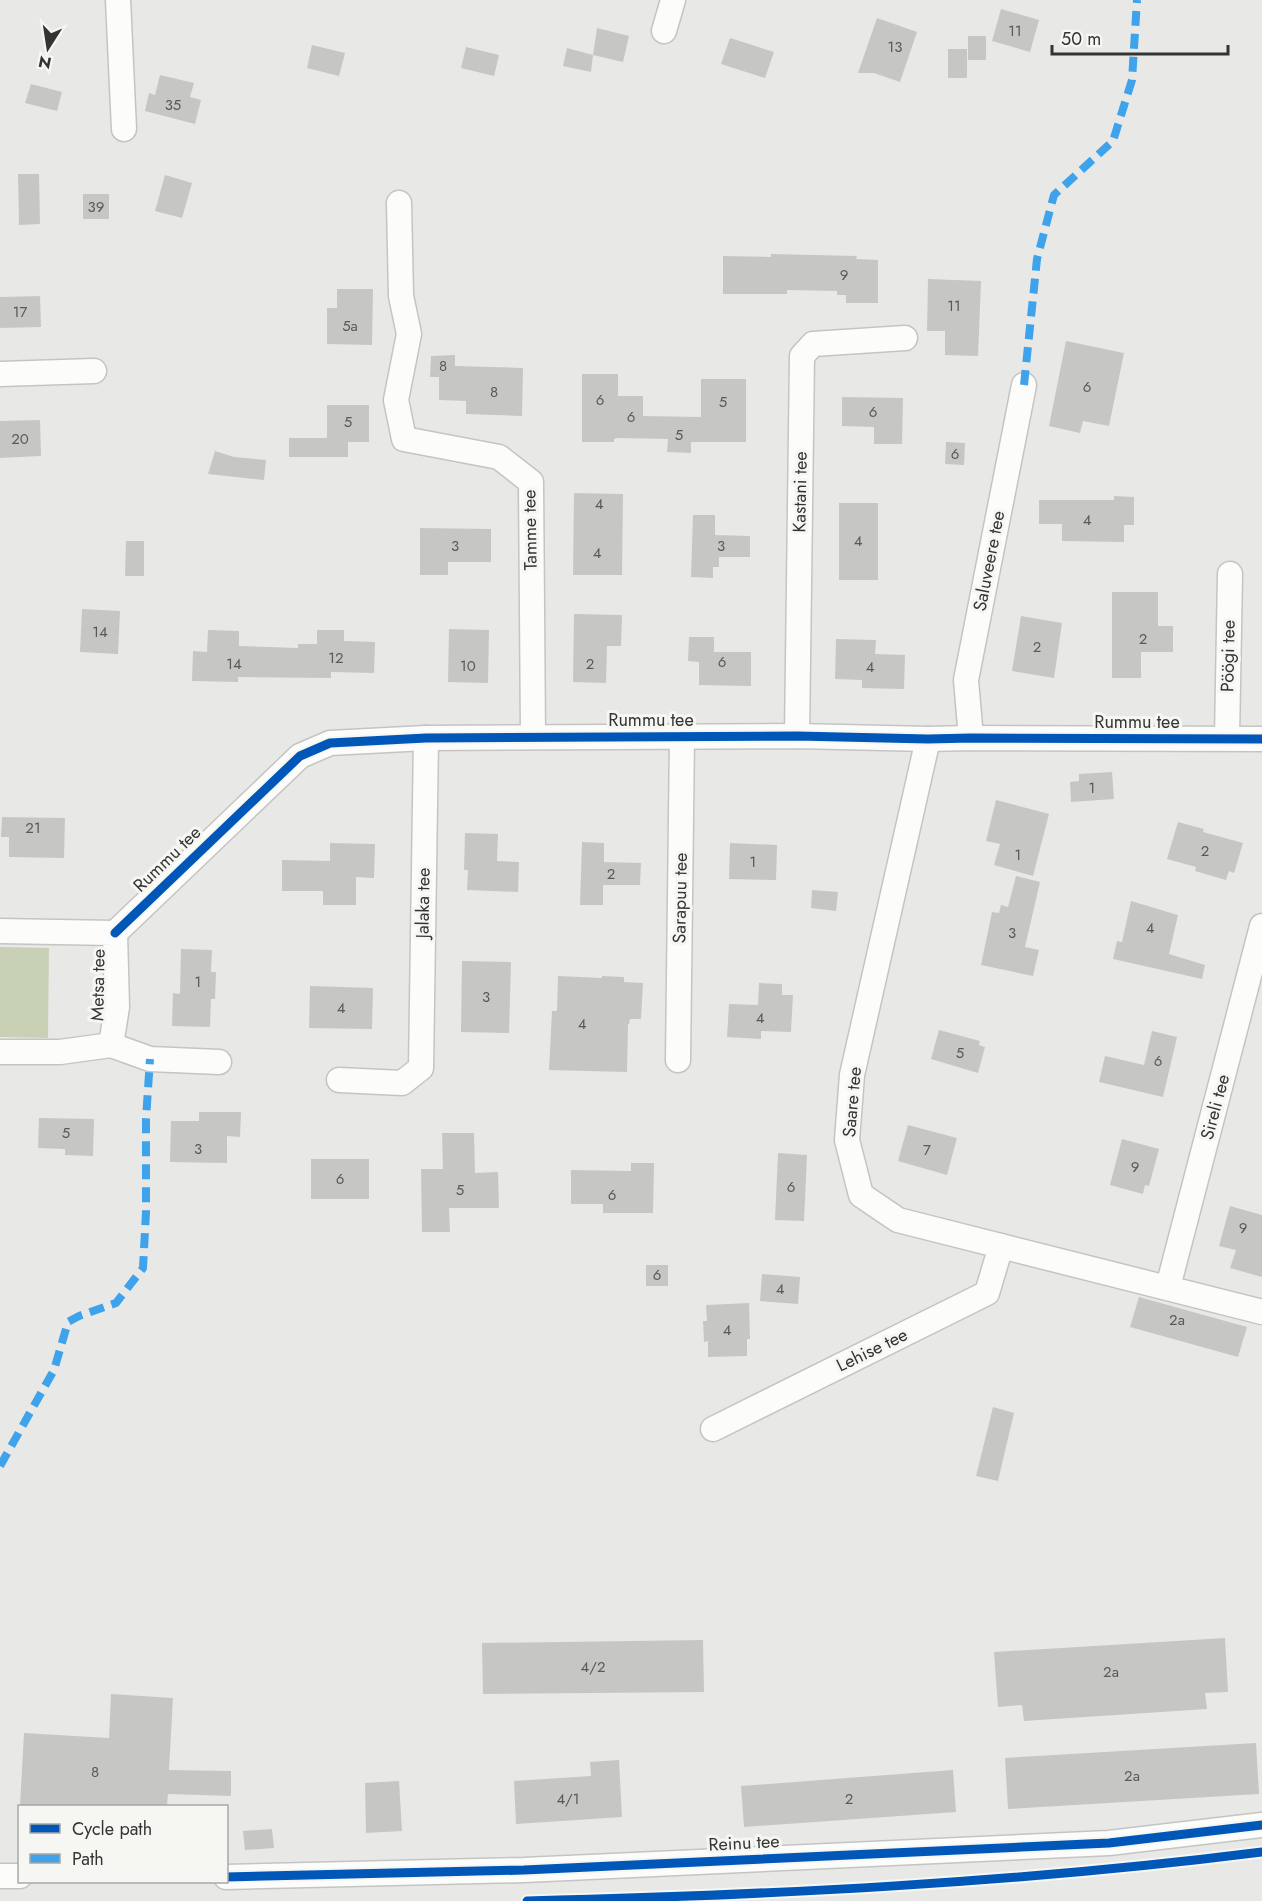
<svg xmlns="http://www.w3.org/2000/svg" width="1262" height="1901" font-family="Jost,sans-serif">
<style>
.forest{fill:#c8d1b6}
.building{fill:#c6c7c5}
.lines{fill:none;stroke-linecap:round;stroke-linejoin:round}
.minor-casing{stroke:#c4c5c3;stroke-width:27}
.minor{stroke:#fcfcfb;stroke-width:24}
.quiet{stroke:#3ea3eb;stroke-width:8;stroke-dasharray:15 8;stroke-linecap:butt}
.cycleway-casing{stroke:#f6f7f3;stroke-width:13}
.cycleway{stroke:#0057b8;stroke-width:9}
.labels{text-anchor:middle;stroke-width:6;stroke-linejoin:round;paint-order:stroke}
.number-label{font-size:15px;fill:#585a58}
.street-label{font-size:18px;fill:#343533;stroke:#f6f7f3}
</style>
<rect width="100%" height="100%" fill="#e8e9e7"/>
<polygon class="forest" points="0,947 49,948 48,1038 0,1037"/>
<g class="building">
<polygon points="1001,9 1039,20 1030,52 992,41"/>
<polygon points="877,18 917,32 900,82 874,73 858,73"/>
<polygon points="597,28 629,36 623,62 593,55"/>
<rect x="968" y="36" width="18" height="24"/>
<polygon points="730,38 774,52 765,78 721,64"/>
<polygon points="312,45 345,53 339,76 307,68"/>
<polygon points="466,47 499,55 494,76 461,68"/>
<polygon points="567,48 593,55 591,72 563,66"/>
<rect x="948" y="49" width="19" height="29"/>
<polygon points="160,75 194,83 190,97 201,100 195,124 145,111 149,93 155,95"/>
<polygon points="31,84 62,92 57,111 25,103"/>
<polygon points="18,174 39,174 40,224 19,225"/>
<polygon points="165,175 192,183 182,218 155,211"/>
<rect x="83" y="194" width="26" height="25"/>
<polygon points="771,254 857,256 856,259 878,260 878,303 846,303 846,295 837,295 837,291 787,290 787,294 723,294 723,256 771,257"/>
<polygon points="928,279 981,281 978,356 945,355 945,331 927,331"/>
<polygon points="337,289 373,289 372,345 327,344 327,308 337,308"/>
<polygon points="40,296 41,327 0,328 0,297"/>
<polygon points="1066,341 1124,353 1109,426 1083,421 1080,433 1049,426"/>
<polygon points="455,355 455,366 523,368 522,416 466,414 466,401 439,400 439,377 430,377 431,356"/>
<polygon points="582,374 618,374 618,396 643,396 643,416 701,417 701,379 746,379 746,442 691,442 691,453 667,452 668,439 618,438 614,439 614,442 582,442"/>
<polygon points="842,397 903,398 902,444 874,444 874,427 842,426"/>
<polygon points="327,405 369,405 369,442 348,442 348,457 289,457 289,438 327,438"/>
<polygon points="40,420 41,456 0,458 0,421"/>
<polygon points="946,442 965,443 964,465 945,464"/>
<polygon points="215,451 234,457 266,460 264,480 208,474"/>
<polygon points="574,493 623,494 622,575 573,575"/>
<polygon points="1114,496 1134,497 1134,525 1124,525 1124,542 1062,541 1062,524 1039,524 1039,500 1114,500"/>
<rect x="839" y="503" width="39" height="77"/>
<polygon points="693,515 715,515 715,535 750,536 750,557 719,557 719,567 713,567 713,578 691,577"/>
<polygon points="420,528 491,529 491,562 448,562 448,575 420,575"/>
<polygon points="126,541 144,541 144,576 125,576"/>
<polygon points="1112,592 1158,592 1158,626 1173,626 1173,652 1141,652 1141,678 1112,678"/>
<polygon points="82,609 120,611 118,654 80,652"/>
<polygon points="574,614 622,615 621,646 607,646 606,683 573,682"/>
<polygon points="1021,616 1062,623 1054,678 1012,671"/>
<polygon points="449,629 489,630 488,683 448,682"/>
<polygon points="208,630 239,631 239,646 298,648 298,644 317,644 317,630 344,630 344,641 375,642 374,673 331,672 331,678 238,677 238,682 192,681 193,651 207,652"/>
<polygon points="689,637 714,637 714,652 751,652 751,686 699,685 699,662 688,661"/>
<polygon points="836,639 876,640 875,654 905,655 904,689 862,688 862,680 835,679"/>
<polygon points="1112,772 1114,799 1071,802 1070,782 1079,781 1079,774"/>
<polygon points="996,800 1049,814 1033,876 994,865 1000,844 986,841"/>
<polygon points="2,817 65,818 64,858 9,857 9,837 1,837"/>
<polygon points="1178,822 1204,829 1203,832 1243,843 1234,873 1229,871 1226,880 1195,871 1196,867 1167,859"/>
<polygon points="465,833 498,834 497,861 519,862 518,892 467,890 468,870 464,870"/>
<polygon points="582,842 604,843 604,862 641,863 640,885 603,885 603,905 580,905"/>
<polygon points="330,843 375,844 374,878 356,877 356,905 323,905 323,891 282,891 282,860 330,861"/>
<polygon points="730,843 777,845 776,880 729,879"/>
<polygon points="1016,876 1040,882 1025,947 1039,950 1033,976 981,965 992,912 999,913 1001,905 1008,907"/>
<polygon points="812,890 838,892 836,911 811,908"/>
<polygon points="1131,901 1178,915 1169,954 1205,965 1202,979 1113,959 1117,941 1122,942"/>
<polygon points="181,949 212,950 211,972 216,972 215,999 211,999 210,1027 172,1026 173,993 180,994"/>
<polygon points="462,961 511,962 509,1033 461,1032"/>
<polygon points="558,976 602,978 602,976 624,977 624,982 643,983 641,1019 630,1019 629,1024 628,1024 627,1072 549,1070 552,1011 557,1011"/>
<polygon points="759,983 782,984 782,995 793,995 791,1032 761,1031 761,1039 727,1037 729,1004 758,1005"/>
<polygon points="310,986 373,988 372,1029 309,1028"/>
<polygon points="939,1030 980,1041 979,1045 985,1047 978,1073 931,1059"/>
<polygon points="1152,1031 1177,1037 1163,1097 1099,1082 1105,1056 1144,1065"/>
<polygon points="199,1112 241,1112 240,1137 227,1136 227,1163 170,1162 171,1121 199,1121"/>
<polygon points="39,1118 94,1119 93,1156 65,1155 65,1149 38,1148"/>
<polygon points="908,1125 957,1138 947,1175 898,1161"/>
<polygon points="442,1133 474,1133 475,1173 498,1172 499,1208 449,1208 450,1232 422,1232 421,1169 443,1169"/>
<polygon points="1122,1139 1159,1149 1149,1186 1145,1185 1143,1194 1110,1185"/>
<polygon points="778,1153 807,1155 804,1221 775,1220"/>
<rect x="311" y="1159" width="58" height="40"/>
<polygon points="631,1163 654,1163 653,1213 603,1213 603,1204 571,1204 571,1170 631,1171"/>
<polygon points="1230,1206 1262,1215 1262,1277 1230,1268 1236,1250 1219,1246"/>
<rect x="646" y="1265" width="22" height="21"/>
<polygon points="762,1274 800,1277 798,1304 760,1301"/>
<polygon points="1139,1297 1247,1327 1238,1357 1130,1327"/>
<polygon points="749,1303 750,1339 747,1339 747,1356 708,1357 708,1341 704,1342 703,1321 707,1321 706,1305"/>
<polygon points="993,1407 1014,1413 998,1481 976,1476"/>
<polygon points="1225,1638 1228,1692 1205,1693 1207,1709 1024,1721 1022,1705 998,1707 994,1652"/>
<polygon points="703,1640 704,1692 483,1694 482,1643"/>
<polygon points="111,1694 173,1698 169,1770 231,1771 231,1796 168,1794 167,1806 20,1806 24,1733 109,1738"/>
<polygon points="1256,1743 1259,1794 1008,1809 1005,1758"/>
<polygon points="619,1760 622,1817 516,1824 514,1781 591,1776 590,1762"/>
<polygon points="953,1770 956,1812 744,1827 741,1786"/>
<polygon points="399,1781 402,1831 366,1833 365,1783"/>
<polygon points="272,1829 274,1848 245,1850 243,1831"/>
</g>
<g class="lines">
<defs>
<g id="minor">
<polyline points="118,0 124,129"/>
<polyline points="664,31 673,0"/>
<polyline points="399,203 401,296 409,334 396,400 404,439 499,457 531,482 533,736"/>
<polyline points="0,374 94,371"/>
<polyline points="797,736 802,356 813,344 905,338"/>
<polyline points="971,738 966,680 1024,385"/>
<polyline points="1227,738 1230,574"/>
<polyline points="928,739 852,1075 847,1140 861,1195 898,1220 1262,1312"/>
<polyline points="0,931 115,933 117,1007 111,1045"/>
<polyline points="115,933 300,756 330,743 426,738 797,736 928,739 971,738 1262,739"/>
<polyline points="0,1052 60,1052 111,1045 150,1059 219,1062"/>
<polyline points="678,1060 682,736"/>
<polyline points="339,1080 402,1083 421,1068 426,738"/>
<polyline points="1168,1287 1262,926"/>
<polyline points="713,1429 987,1293 1001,1246"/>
<polyline points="0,1876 20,1876"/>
<polyline points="226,1877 524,1870 1109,1843 1262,1825"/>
</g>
</defs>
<use href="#minor" class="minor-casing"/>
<use href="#minor" class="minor"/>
<g class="quiet">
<polyline points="1024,385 1037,259 1054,195 1113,141 1132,80 1137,0"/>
<polyline points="0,1466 54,1370 68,1322 79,1316 116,1303 143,1268 146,1212 146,1119 150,1059"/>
</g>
<defs>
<g id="cycleway">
<polyline points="115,933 300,756 330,743 426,738 797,736 928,739 971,738 1262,739"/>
<polyline points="226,1877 524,1870 1109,1843 1262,1825"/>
<path d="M 527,1901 C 772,1895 1018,1883 1262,1852"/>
</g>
</defs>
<use href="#cycleway" class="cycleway-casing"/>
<use href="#cycleway" class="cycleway"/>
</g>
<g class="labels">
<g class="number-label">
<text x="1015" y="36">11</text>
<text x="895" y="52">13</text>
<text x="173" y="110">35</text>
<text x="96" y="212">39</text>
<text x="844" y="280">9</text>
<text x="954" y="311">11</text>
<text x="20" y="317">17</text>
<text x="350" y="331">5a</text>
<text x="443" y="371">8</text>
<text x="1087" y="392">6</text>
<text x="494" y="397">8</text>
<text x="600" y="405">6</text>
<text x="723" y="407">5</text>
<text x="873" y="417">6</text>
<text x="631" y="422">6</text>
<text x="348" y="427">5</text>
<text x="679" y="440">5</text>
<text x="20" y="444">20</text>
<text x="955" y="459">6</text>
<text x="599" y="509">4</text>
<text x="1087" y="525">4</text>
<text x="858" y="546">4</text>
<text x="455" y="551">3</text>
<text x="721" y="551">3</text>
<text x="597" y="558">4</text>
<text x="100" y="637">14</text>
<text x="1143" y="644">2</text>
<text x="1037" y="652">2</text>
<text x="336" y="663">12</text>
<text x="722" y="667">6</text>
<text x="234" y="669">14</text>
<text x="590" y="669">2</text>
<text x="468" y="671">10</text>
<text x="870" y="672">4</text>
<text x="1092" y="793">1</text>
<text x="33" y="833">21</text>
<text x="1205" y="856">2</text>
<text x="1018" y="860">1</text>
<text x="753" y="867">1</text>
<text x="611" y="879">2</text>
<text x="1150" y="933">4</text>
<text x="1012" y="938">3</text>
<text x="198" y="987">1</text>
<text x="486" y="1002">3</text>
<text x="341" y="1013">4</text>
<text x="760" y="1023">4</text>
<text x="582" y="1029">4</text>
<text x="960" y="1058">5</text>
<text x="1158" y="1066">6</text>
<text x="66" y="1138">5</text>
<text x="198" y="1154">3</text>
<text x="927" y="1155">7</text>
<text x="1135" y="1172">9</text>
<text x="340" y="1184">6</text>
<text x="791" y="1192">6</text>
<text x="460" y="1195">5</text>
<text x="612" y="1200">6</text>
<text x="1243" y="1233">9</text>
<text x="657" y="1280">6</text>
<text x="780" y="1294">4</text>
<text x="1177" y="1325">2a</text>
<text x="727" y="1335">4</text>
<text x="593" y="1672">4/2</text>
<text x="1111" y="1677">2a</text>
<text x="95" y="1777">8</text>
<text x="1132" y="1781">2a</text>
<text x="568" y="1804">4/1</text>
<text x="849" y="1804">2</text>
</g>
<g class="street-label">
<text transform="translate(800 492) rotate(-89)" y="6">Kastani tee</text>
<text transform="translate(530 530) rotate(-91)" y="6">Tamme tee</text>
<text transform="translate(989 561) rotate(-79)" y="6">Saluveere tee</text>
<text transform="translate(1228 656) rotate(-89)" y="6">Pöögi tee</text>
<text x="651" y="726">Rummu tee</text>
<text x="1137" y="728">Rummu tee</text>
<text transform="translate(167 859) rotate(-44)" y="6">Rummu tee</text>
<text transform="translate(680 898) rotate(-89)" y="6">Sarapuu tee</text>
<text transform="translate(423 903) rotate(-89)" y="6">Jalaka tee</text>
<text transform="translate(98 985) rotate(-89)" y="6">Metsa tee</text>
<text transform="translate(852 1102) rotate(-85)" y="6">Saare tee</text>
<text transform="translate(1215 1107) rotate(-75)" y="6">Sireli tee</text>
<text transform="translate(872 1350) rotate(-26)" y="6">Lehise tee</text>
<text transform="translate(744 1843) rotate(-3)" y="6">Reinu tee</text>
</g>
</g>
<rect x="18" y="1805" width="210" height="78" fill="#f6f7f3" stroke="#a8a9a6" stroke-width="1.5"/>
<rect x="30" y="1824" width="30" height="9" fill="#0057b8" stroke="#a8a9a6" stroke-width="1.5"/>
<text x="72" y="1835" font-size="18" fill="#343533">Cycle path</text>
<rect x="30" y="1854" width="30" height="9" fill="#3ea3eb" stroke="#a8a9a6" stroke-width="1.5"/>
<text x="72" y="1865" font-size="18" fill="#343533">Path</text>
<g transform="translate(48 48) rotate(192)" stroke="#f6f7f3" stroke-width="4.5" paint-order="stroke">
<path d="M0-4.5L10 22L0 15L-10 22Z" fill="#343533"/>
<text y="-9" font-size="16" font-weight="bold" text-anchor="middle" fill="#343533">N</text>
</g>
<path d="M1052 45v9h176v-9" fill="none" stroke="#343533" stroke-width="3"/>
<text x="1061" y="45" font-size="18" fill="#343533" stroke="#f6f7f3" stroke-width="4.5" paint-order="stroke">50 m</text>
</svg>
